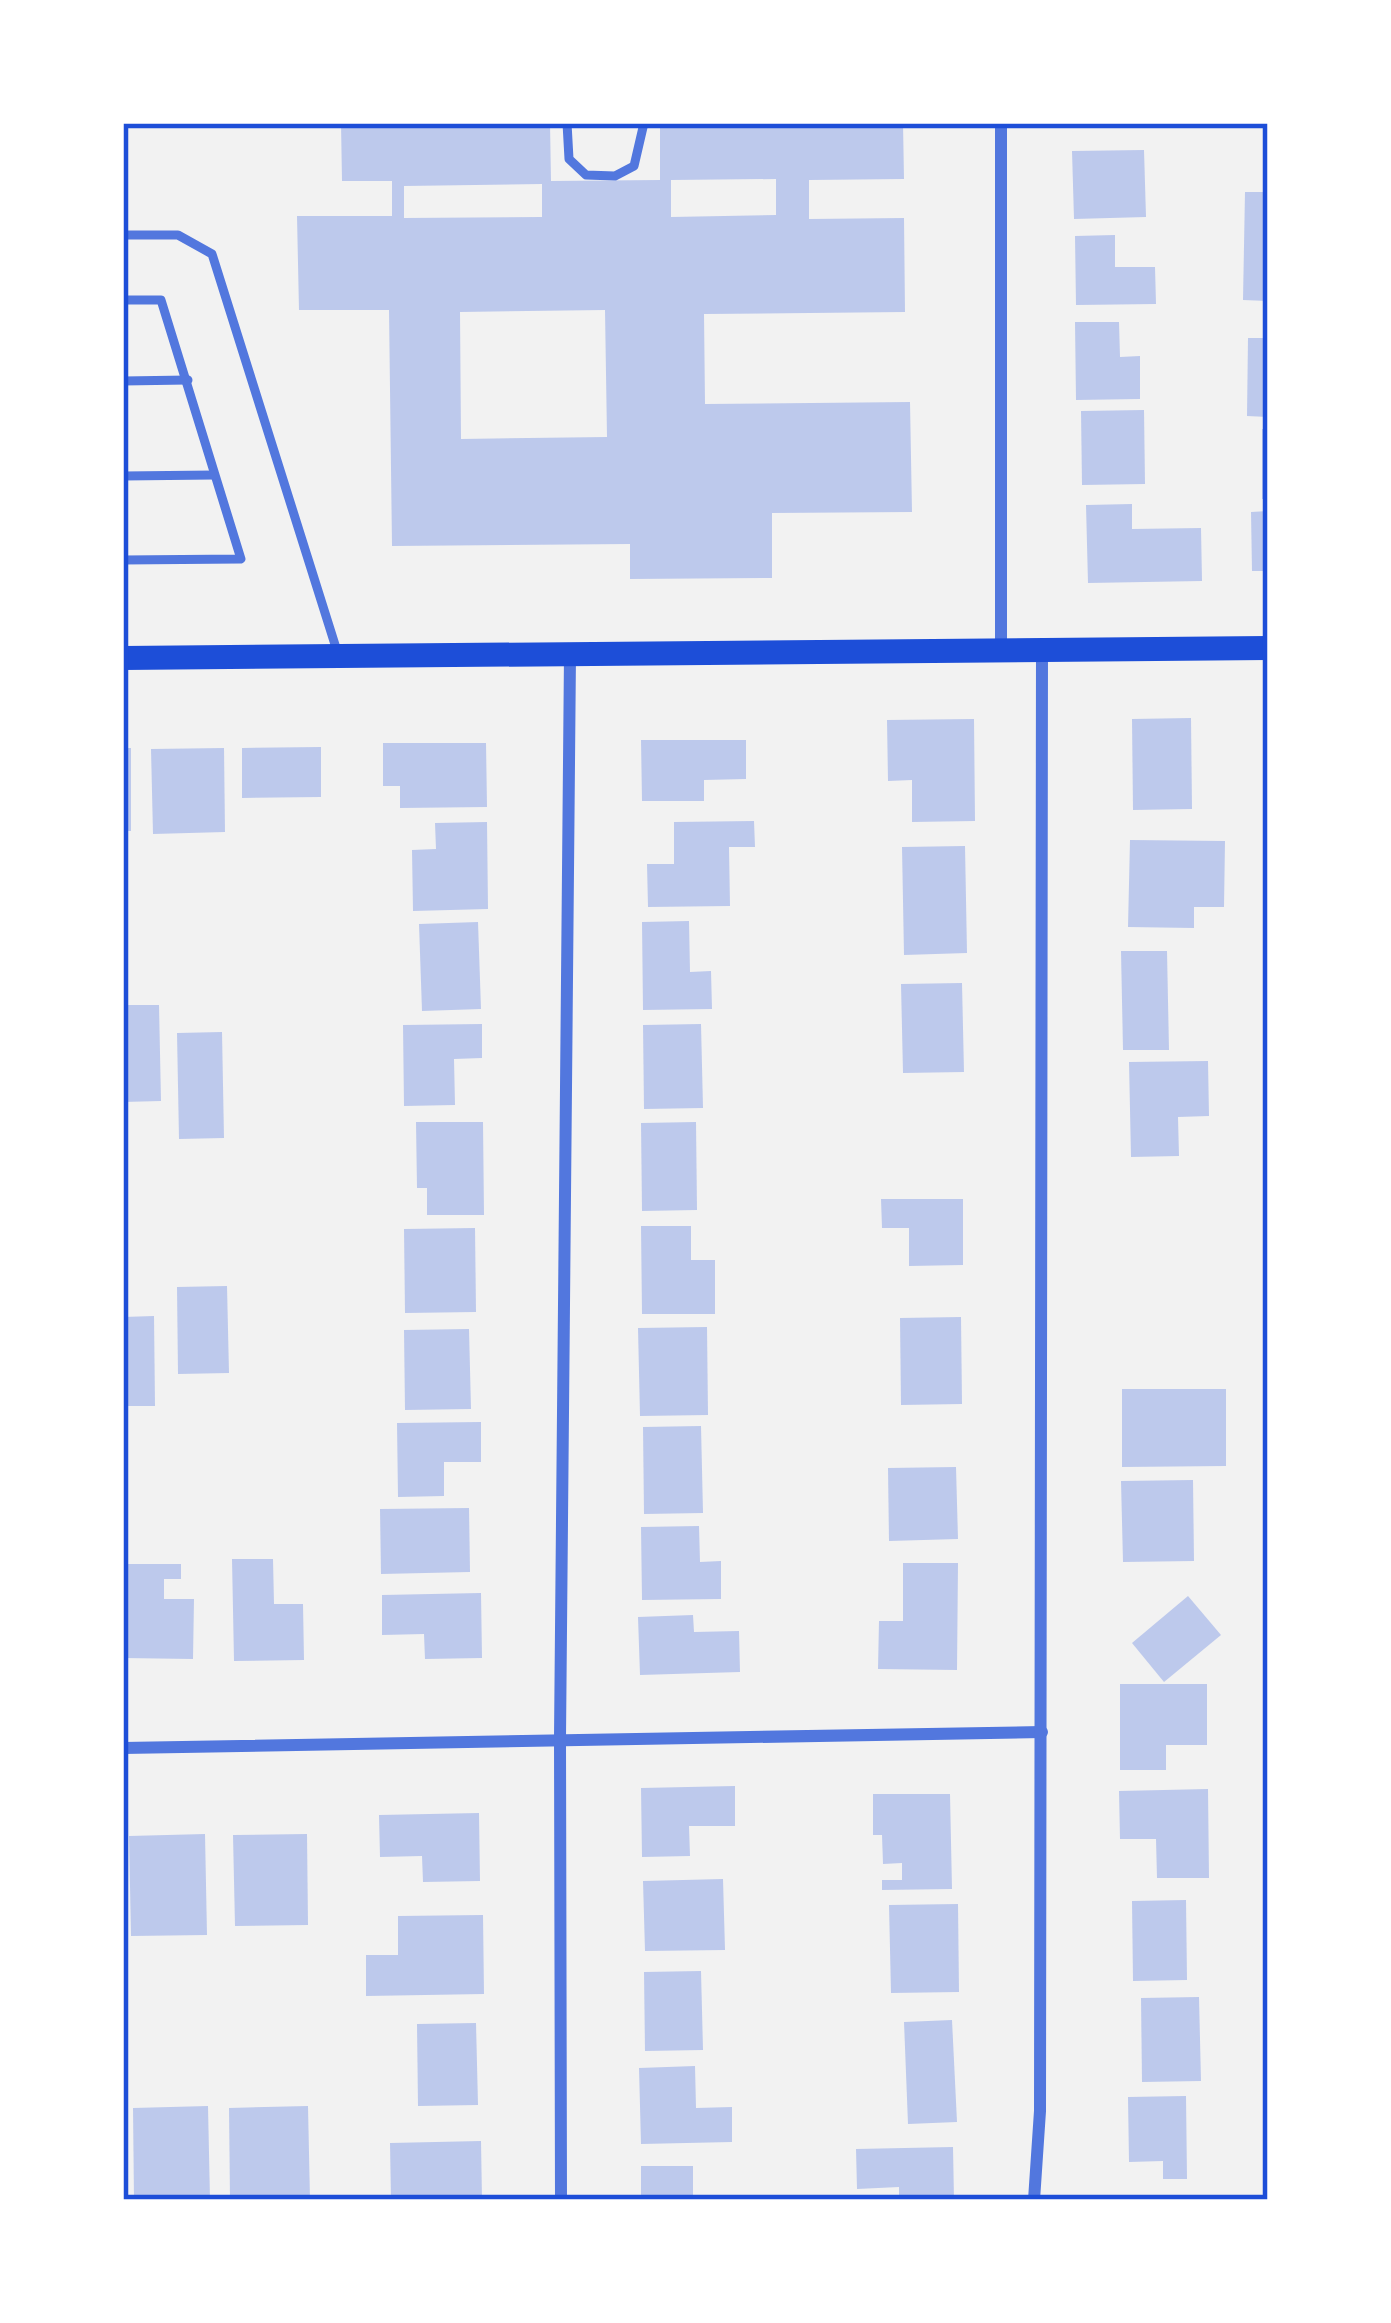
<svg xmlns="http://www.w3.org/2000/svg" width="1391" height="2323" font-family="'DM Sans',sans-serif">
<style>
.building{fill:#bdc9ec;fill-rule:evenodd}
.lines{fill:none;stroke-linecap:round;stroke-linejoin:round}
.service{stroke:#5277de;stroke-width:9}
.minor{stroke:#5277de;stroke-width:12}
.secondary{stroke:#1d4ed8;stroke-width:24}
.neatline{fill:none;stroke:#1d4ed8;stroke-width:4.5}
</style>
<rect width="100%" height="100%" fill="#f2f2f2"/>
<g class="building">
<path d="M 341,123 L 550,123 L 551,181 L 660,180 L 660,123 L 903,123 L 904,179 L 809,180 L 809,219 L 904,218 L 905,312 L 704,314 L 705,404 L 910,402 L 912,512 L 772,513 L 772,578 L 630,579 L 630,544 L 392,546 L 389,310 L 299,310 L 297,216 L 392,216 L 392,181 L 342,181 ZM 776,179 L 776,215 L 671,217 L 671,180 ZM 542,184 L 542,217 L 404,218 L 404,186 ZM 605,310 L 607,437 L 461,439 L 460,312 Z"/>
<polygon points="1072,123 1138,123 1138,127 1072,128"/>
<polygon points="1144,150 1146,217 1074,219 1072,151"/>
<polygon points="1245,192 1268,192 1268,301 1243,300"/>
<polygon points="1115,235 1115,267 1155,267 1156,304 1076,305 1075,236"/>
<polygon points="1075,322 1119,322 1120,357 1140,356 1140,399 1076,400"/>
<polygon points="1248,338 1268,338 1268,417 1247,416"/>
<polygon points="1144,410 1145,484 1082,485 1081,411"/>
<rect x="1262" y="429" width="6" height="70"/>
<polygon points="1132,504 1132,529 1201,528 1202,581 1088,583 1086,505"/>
<polygon points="1268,511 1268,571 1252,571 1251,512"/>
<polygon points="1191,718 1192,809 1133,810 1132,719"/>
<polygon points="974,719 975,821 912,822 912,780 888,781 887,720"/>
<polygon points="641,740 746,740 746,779 704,780 704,801 642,801"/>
<polygon points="383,743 486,743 487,807 400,808 400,786 383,786"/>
<polygon points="321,747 321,797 242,798 242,748"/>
<rect x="123" y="748" width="8" height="83"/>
<polygon points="224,748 225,832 153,834 151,749"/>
<polygon points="754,821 755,847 729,847 730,906 648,907 647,864 674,864 674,822"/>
<polygon points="487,822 488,909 413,911 412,850 436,849 435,823"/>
<polygon points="1130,840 1225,841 1224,907 1194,907 1194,928 1128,927"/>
<polygon points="965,846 967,953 904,955 902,847"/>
<polygon points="689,921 690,972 711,971 712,1009 643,1010 642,922"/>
<polygon points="478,922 481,1009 422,1011 419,924"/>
<polygon points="1121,951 1167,951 1169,1050 1123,1050"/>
<polygon points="962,983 964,1072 903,1073 901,984"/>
<polygon points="123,1005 159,1005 161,1101 123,1102"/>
<polygon points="482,1024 482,1058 454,1059 455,1105 404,1106 403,1025"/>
<polygon points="701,1024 703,1108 644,1109 643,1025"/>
<polygon points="222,1032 224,1138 179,1139 177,1033"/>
<polygon points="1208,1061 1209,1116 1178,1117 1179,1156 1131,1157 1129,1062"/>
<polygon points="416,1122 483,1122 484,1215 427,1215 427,1188 417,1188"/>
<polygon points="696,1122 697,1210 642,1211 641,1123"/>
<polygon points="881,1199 963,1199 963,1265 909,1266 909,1228 882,1228"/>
<polygon points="641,1226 691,1226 691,1260 715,1260 715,1314 642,1314"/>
<polygon points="475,1228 476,1312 405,1313 404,1229"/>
<polygon points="227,1286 229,1373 178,1374 177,1287"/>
<polygon points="154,1316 155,1406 123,1406 123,1317"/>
<polygon points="961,1317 962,1404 901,1405 900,1318"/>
<polygon points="707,1327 708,1415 640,1416 638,1328"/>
<polygon points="469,1329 471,1409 405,1410 404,1330"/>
<polygon points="1122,1389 1226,1389 1226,1466 1122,1467"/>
<polygon points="481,1422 481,1462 444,1462 444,1496 398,1497 397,1423"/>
<polygon points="701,1426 703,1513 644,1514 643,1427"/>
<polygon points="956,1467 958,1539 889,1541 888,1468"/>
<polygon points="1193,1480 1194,1561 1123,1562 1121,1481"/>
<polygon points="469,1508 470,1572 381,1574 380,1509"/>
<polygon points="699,1526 700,1562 721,1561 721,1599 642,1600 641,1527"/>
<polygon points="232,1559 273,1559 274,1604 303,1604 304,1660 234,1661"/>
<polygon points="903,1563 958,1563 957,1670 878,1669 879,1621 903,1621"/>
<polygon points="123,1564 181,1564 181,1579 164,1579 164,1599 194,1599 193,1659 123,1658"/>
<polygon points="481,1593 482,1658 425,1659 424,1634 382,1635 382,1595"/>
<polygon points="1188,1596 1221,1635 1164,1682 1132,1643"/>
<polygon points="693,1615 694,1632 739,1631 740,1672 640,1675 638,1617"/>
<polygon points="1120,1684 1207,1684 1207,1745 1166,1745 1166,1770 1120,1770"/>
<polygon points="735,1786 735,1826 689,1826 690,1856 642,1857 641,1788"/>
<polygon points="1208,1789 1209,1878 1157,1878 1156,1839 1120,1839 1119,1791"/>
<polygon points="873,1794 950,1794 952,1889 882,1890 882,1880 902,1880 902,1863 883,1864 882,1835 873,1835"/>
<polygon points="479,1813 480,1881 423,1882 422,1856 380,1857 379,1815"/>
<polygon points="205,1834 207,1935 131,1936 129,1836"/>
<polygon points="307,1834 308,1925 235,1926 233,1835"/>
<polygon points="723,1879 725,1950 645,1951 643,1881"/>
<polygon points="1186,1900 1187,1980 1133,1981 1132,1901"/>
<polygon points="958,1904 959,1992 891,1993 889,1905"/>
<polygon points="483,1915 484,1994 366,1996 366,1955 398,1955 398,1916"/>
<polygon points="701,1971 703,2050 645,2051 644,1972"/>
<polygon points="1199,1997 1201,2081 1142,2082 1141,1998"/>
<polygon points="952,2020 957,2122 908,2124 904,2022"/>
<polygon points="476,2023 478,2105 418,2106 417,2024"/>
<polygon points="695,2066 696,2108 732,2107 732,2142 641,2144 639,2068"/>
<polygon points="1186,2096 1187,2179 1163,2179 1163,2161 1129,2162 1128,2097"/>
<polygon points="208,2106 210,2200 134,2200 133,2108"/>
<polygon points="308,2106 310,2200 230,2200 229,2108"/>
<polygon points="481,2141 482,2200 391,2200 390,2143"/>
<polygon points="953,2147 954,2200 899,2200 899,2187 857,2189 856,2149"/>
<polygon points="641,2166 693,2166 693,2195 739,2195 739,2200 641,2200"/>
</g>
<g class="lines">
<g class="service">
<polyline points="567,123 569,159 586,175 615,176 634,166 644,123"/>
<polyline points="123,235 178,235 212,254 337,651"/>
<polyline points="123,300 161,300 241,559 123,560"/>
<polyline points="123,381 188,380"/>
<polyline points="123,476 214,475"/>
</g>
<g class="minor">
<polyline points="1001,123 1001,649"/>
<polyline points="123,1748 1042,1732"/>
<polyline points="561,2200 560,1738 570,654"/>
<polyline points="1034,2200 1040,2111 1042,649"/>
</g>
<polyline class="secondary" points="123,658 1268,648"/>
</g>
<rect width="1391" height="2323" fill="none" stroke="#ffffff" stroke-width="252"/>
<rect x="126" y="126" width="1139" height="2071" class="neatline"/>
</svg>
